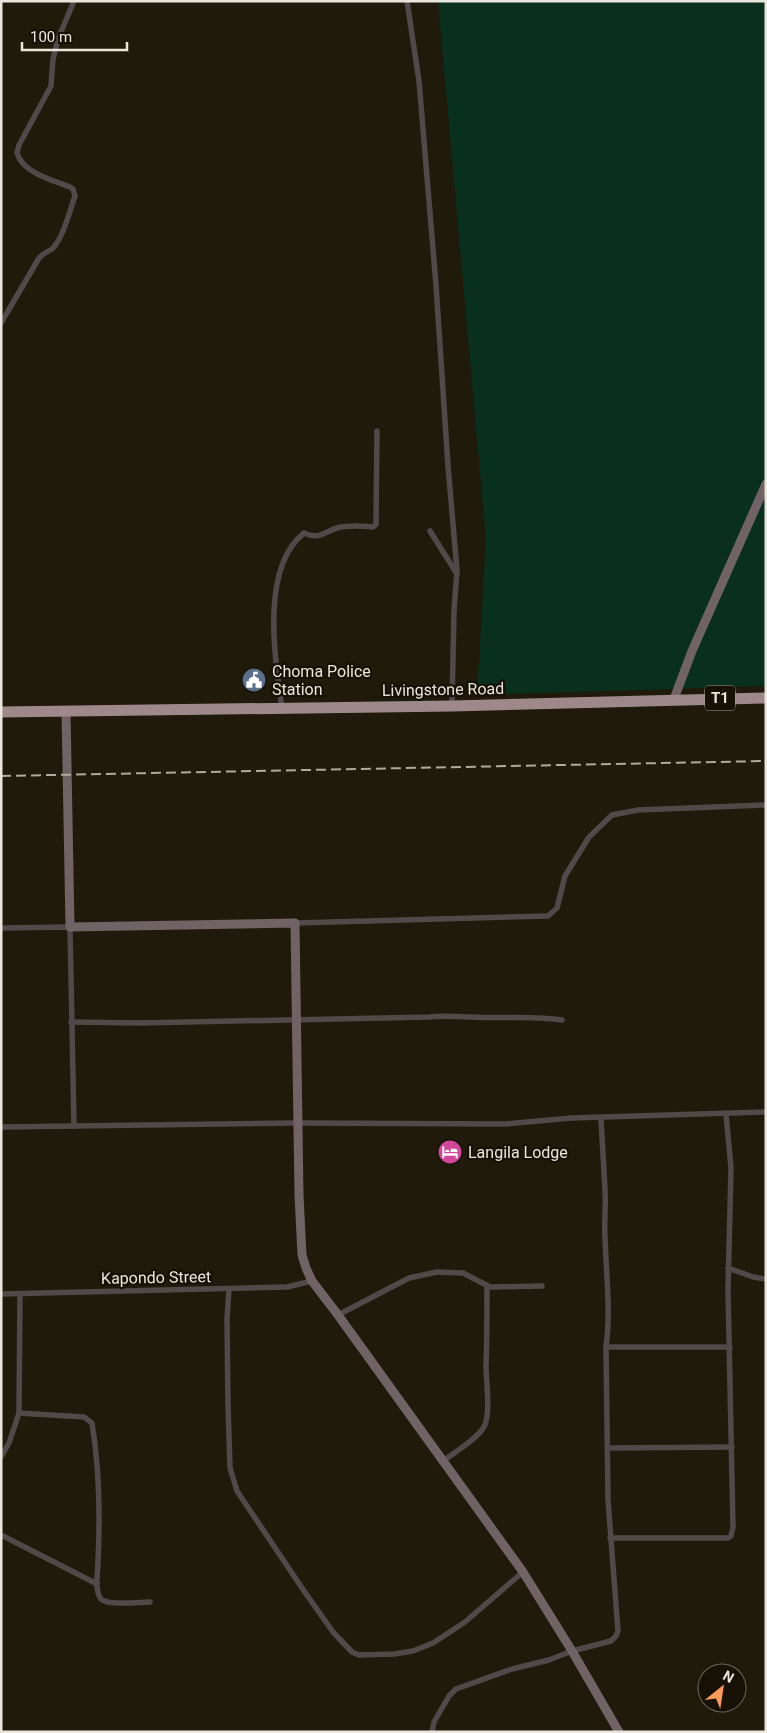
<svg xmlns="http://www.w3.org/2000/svg" width="767" height="1733" font-family="Roboto,sans-serif">
<style>
.green{fill:#09301f}
.lines{fill:none;stroke-linecap:round;stroke-linejoin:round}
.street{stroke:#51484a;stroke-width:5.5}
.secondary{stroke:#706265;stroke-width:9}
.highway{stroke:#9e888c;stroke-width:11}
.rail{stroke:#afaaa0;stroke-width:2;stroke-dasharray:10 5;stroke-linecap:butt}
.labels{text-anchor:middle;stroke-width:4.5;stroke-linejoin:round;paint-order:stroke}
.shield{fill:#161104;stroke:#aaa69c;stroke-width:1}
.shield-label{font-size:15px;font-weight:bold;fill:#eae6dd}
.poi-label{font-size:16px;fill:#eae6dd;stroke:#161104;text-anchor:start}
.street-label{font-size:16px;fill:#eae6dd;stroke:#161104}
</style>
<rect width="100%" height="100%" fill="#201a0b"/>
<polygon class="green" points="438,1 766,1 766,686 477,695 486,539"/>
<g class="lines">
<g class="street">
<polyline points="407,1 419,81 436,285 448,466 457,570 454,610 452,706"/>
<path d="M 1,323 L 39,258 C 43,253 47,252 52,249 C 63,239 70,210 75,196 L 73,189 L 70,187 C 52,180 23,173 17,153 L 19,145 L 51,86 L 53,59 L 58,39 L 74,1"/>
<polyline points="430,531 457,574"/>
<path d="M 282,708 C 275,659 260,568 304,533 C 319,540 324,532 337,528 C 348,525 362,526 373,527 L 376,524 L 377,431"/>
<polyline points="295,923 548,916 557,908 565,876 589,837 612,815 638,810 766,805"/>
<polyline points="1,928 70,927 74,1126"/>
<path d="M 71,1022 L 140,1023 L 429,1017 C 444,1015 457,1017 472,1017 C 502,1019 532,1015 562,1020"/>
<polyline points="1,1127 298,1123 506,1124 571,1118 766,1112"/>
<polyline points="728,1268 753,1277 766,1279"/>
<polyline points="229,1289 227,1319 228,1405 230,1468 237,1491 304,1591 333,1632 352,1652 359,1655 394,1654 413,1651 433,1643 465,1622 523,1572"/>
<polyline points="1,1294 287,1287 312,1281"/>
<polyline points="338,1315 409,1278 437,1272 463,1273 490,1287 542,1286"/>
<polyline points="606,1347 730,1347"/>
<path d="M 19,1413 L 84,1417 L 92,1423 C 99,1465 100,1519 98,1561 C 98,1572 94,1590 101,1599 C 107,1606 140,1602 150,1602"/>
<polyline points="608,1448 732,1447"/>
<polyline points="1,1457 9,1443 19,1413 20,1294"/>
<path d="M 443,1461 C 455,1452 476,1440 484,1427 C 491,1414 486,1381 486,1366 C 487,1339 487,1312 487,1285"/>
<polyline points="1,1535 97,1584"/>
<polyline points="610,1538 728,1538 731,1536 733,1527 728,1290 731,1168 726,1114"/>
<path d="M 432,1732 L 434,1722 L 449,1696 L 456,1689 L 512,1669 L 549,1660 L 572,1651 L 611,1641 L 616,1636 L 618,1631 L 608,1500 L 606,1347 C 611,1310 606,1273 605,1237 C 604,1221 606,1206 605,1191 C 604,1166 602,1142 601,1118"/>
</g>
<g class="secondary">
<polyline points="674,699 692,651 766,484"/>
<polyline points="66,711 70,927 295,923 299,1195 302,1255 306,1268 312,1281 338,1315 523,1572 572,1651 619,1732"/>
</g>
<polyline class="highway" points="1,712 452,706 766,698"/>
<polyline class="rail" points="1,776 766,761"/>
</g>
<defs>
<symbol id="civic-disc" viewBox="-11 -11 22 22"><circle r="9.5" fill="#5c6f8a" stroke="#161104"/><path d="M-.6-6.5H3V-4.5H.6V-3L4-1V1h2V6H-6V1h2V-1L-.6-3ZM-1.2 2.5V6h2.4V2.5Z" fill="#fff"/></symbol>
<symbol id="hotel-disc" viewBox="-11 -11 22 22"><circle r="9.5" fill="#d1479c" stroke="#161104"/><path d="M-6-4.5h1.5V1H6V5H4.5V3h-9V5H-6ZM-4 0a1.8 1.8 0 1 1 3.6 0ZM.5 0V-2.5h3Q6-2.5 6 0Z" fill="#fff"/></symbol>
</defs>
<g fill-rule="evenodd">
<use href="#civic-disc" x="240" y="666" width="28" height="28"/>
<use href="#hotel-disc" x="436" y="1138" width="28" height="28"/>
</g>
<g class="labels">
<rect class="shield" x="705" y="685.5" width="30" height="25" rx="4"/>
<g class="shield-label">
<text x="720" y="703">T1</text>
</g>
<g class="poi-label">
<text x="272" y="677">Choma Police<tspan x="272" dy="18">Station</tspan></text>
<text x="468" y="1158">Langila Lodge</text>
</g>
<g class="street-label">
<text transform="translate(443 689) rotate(-1)" y="6">Livingstone Road</text>
<text transform="translate(156 1277) rotate(-1)" y="6">Kapondo Street</text>
</g>
</g>
<rect width="767" height="1733" fill="none" stroke="#eae6dd" stroke-width="5"/>
<g transform="translate(722 1688) rotate(30)"><circle r="24" fill="#161104" stroke="#6b665b"/>
<path d="M0-4L9 19L0 12L-9 19Z" fill="#ff9b59"/>
<text y="-8" font-size="14" font-weight="bold" text-anchor="middle" fill="#eae6dd">N</text>
</g>
<path d="M22 42v8h105v-8" fill="none" stroke="#eae6dd" stroke-width="2.5"/>
<text x="30" y="42" font-size="15" fill="#eae6dd" stroke="#161104" stroke-width="4" paint-order="stroke">100 m</text>
</svg>
